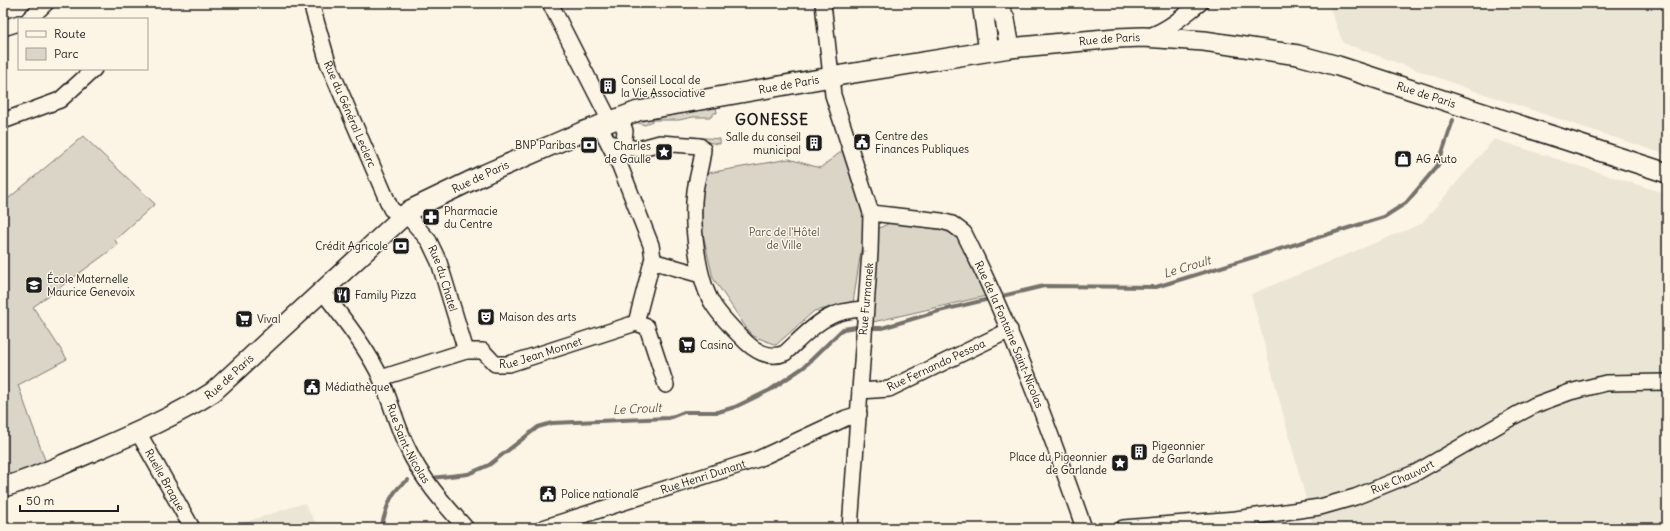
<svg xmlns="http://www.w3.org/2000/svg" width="1670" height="531" font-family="Delius,sans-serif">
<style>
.built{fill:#ebe5d6}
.green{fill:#dbd5c8;stroke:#7c7872}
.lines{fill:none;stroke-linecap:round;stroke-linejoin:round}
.stream{stroke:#75726c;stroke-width:4}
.minor-casing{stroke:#1c1c1c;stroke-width:18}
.tertiary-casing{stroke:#1c1c1c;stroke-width:22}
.minor{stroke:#fcf5e5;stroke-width:15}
.tertiary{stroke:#fcf5e5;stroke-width:19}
.labels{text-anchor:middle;stroke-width:3;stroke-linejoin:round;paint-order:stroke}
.street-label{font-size:11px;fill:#1c1c1c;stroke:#fcf5e5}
.poi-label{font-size:11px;fill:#1c1c1c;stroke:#fcf5e5;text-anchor:start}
.park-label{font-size:11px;fill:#555450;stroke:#fcf5e5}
.water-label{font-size:12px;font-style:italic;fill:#575551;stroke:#fcf5e5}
.district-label{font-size:15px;font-weight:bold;letter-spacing:1px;fill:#1c1c1c;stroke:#fcf5e5}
</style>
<rect width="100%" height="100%" fill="#fcf5e5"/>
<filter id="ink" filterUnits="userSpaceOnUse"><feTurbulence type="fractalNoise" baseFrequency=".025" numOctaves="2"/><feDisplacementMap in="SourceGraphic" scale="8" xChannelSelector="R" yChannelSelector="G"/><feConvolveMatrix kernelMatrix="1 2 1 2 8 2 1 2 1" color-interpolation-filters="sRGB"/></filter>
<g filter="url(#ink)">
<g class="built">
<polygon points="1328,3 1667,3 1667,155 1469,89 1343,43"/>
<polygon points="1494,139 1667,194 1667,528 1247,528 1312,522 1251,294 1421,224"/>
<polygon points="304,503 319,528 228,528"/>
</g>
<g class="green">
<polygon points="716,107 717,113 714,113 711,117 693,117 679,120 654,120 645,125 635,122 637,121"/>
<polygon points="83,136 155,204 115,240 118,245 33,307 67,359 18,385 45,460 48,463 3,480 3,203"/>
<path d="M 692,137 C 702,138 711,138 720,139 L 720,144 L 682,139 Z"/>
<polygon points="846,148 865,224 853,303 814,311 776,345 751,335 713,278 702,230 702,174 789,159 820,168"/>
<polygon points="892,222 943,230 958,236 986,296 873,322 877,229"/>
</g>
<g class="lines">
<g class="stream">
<polyline points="871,328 882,328 939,311 1044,286 1156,287 1384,217 1406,203 1438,165 1453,120"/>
<polyline points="431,478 468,474 489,465 538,427 552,423 669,418 684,412 718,412 735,407 770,390 804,367 843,329 856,327"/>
<path d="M 381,528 C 386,510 390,490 408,480"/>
</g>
<defs>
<g id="minor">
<path id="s1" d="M 311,3 L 328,63 L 391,209 L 402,217 L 411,220 L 429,241 L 439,262 L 466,351"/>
<polyline points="550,3 610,121"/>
<polyline points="823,3 833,95 871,213 870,252 850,528"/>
<polyline points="29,19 46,3"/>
<polyline points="3,28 19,23"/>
<path d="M 1146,37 C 1167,31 1183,16 1200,3"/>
<polyline points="620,117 625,131 622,155"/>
<polyline points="3,121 60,100 94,69"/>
<polyline points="605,136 620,166 651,245 653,258 636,323"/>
<path d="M 609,143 L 638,149 L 660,143 L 700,146 L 703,149 C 702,163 697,177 695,191 C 691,221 697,281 714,306 C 722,318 732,328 742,338 C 753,350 769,360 785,353 C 812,328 825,310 865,309"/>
<path id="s2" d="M 871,213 L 941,221 L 952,224 L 964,233 C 1012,328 1049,428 1084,528"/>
<polyline points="652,261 701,275"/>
<path id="s3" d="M 323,292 C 342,317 362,342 377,370 C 389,394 395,422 407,447 C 421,478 443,503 466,528"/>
<polyline points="636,323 647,327 666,385"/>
<path id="s4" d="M 381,378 L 466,351 L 483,351 L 495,364 L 509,364 L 636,323"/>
<polyline points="860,391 889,389 1010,330"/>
<path id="s5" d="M 138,432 L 192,528"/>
<path id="s6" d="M 543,528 L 758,459 L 846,418 L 859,414"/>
<path id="s7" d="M 1123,528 L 1236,519 L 1320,507 L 1355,497 L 1417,472 L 1516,415 L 1535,405 L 1570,392 L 1606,383 L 1667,382"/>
</g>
<g id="tertiary">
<polyline points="982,3 989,51"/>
<polyline points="996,3 1005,19 1010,48"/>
<path id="s8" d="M 3,487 C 28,481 54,468 78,458 C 124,438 171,419 213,392 L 410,210 L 485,174 L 582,132 L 638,111 L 848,74 L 1010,48 L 1116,38 L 1143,37 L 1204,41 L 1298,55 L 1338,66 L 1667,173"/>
</g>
</defs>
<use href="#minor" class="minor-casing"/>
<use href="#tertiary" class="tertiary-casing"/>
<use href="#minor" class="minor"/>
<use href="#tertiary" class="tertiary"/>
</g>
</g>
<defs>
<symbol id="building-square" viewBox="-11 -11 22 22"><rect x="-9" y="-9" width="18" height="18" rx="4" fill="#1c1c1c" stroke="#fcf5e5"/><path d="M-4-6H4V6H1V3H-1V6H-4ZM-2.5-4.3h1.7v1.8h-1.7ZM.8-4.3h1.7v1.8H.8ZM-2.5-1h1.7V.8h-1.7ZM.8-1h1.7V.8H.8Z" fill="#fff"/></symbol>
<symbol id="civic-square" viewBox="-11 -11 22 22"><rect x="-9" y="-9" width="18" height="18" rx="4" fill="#1c1c1c" stroke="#fcf5e5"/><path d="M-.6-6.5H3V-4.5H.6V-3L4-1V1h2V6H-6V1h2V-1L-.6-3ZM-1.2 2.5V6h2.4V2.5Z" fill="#fff"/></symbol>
<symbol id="bank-square" viewBox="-11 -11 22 22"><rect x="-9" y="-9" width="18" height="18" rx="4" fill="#1c1c1c" stroke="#fcf5e5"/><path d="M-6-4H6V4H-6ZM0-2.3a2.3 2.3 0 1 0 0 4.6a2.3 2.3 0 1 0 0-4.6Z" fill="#fff"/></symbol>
<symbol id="sight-square" viewBox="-11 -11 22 22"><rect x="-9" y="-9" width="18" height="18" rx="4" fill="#1c1c1c" stroke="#fcf5e5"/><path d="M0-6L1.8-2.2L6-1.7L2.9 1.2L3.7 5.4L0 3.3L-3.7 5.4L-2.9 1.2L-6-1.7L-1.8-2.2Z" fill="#fff"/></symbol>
<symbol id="shop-square" viewBox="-11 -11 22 22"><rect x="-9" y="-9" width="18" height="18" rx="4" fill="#1c1c1c" stroke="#fcf5e5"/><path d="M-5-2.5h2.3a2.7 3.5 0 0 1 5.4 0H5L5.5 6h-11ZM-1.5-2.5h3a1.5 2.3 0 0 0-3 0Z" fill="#fff"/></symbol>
<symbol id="pharmacy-square" viewBox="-11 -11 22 22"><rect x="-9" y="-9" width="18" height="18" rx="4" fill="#1c1c1c" stroke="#fcf5e5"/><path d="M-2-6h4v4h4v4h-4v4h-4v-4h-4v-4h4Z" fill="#fff"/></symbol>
<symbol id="school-square" viewBox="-11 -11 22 22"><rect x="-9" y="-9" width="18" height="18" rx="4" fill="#1c1c1c" stroke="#fcf5e5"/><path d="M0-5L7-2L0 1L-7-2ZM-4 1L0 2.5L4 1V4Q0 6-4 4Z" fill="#fff"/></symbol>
<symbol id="restaurant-square" viewBox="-11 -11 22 22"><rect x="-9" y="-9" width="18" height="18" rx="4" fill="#1c1c1c" stroke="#fcf5e5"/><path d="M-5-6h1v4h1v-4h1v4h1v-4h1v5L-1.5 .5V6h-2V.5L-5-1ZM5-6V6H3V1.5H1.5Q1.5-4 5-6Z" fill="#fff"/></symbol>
<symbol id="theatre-square" viewBox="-11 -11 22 22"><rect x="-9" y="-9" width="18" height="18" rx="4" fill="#1c1c1c" stroke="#fcf5e5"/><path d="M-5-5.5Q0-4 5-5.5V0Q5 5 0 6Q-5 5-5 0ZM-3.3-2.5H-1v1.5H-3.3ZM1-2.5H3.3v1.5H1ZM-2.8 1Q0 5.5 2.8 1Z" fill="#fff"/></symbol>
<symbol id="supermarket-square" viewBox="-11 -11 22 22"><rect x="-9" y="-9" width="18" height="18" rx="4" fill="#1c1c1c" stroke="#fcf5e5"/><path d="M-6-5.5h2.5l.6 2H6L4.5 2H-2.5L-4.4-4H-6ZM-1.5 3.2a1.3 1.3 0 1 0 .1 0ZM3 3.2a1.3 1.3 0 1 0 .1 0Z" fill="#fff"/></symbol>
</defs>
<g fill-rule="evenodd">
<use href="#building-square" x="598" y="76" width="20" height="20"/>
<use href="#civic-square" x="852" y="132" width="20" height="20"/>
<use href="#building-square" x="804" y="133" width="20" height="20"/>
<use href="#bank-square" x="579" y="135" width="20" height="20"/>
<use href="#sight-square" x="654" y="142" width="20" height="20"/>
<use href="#shop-square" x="1393" y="149" width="20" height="20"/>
<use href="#pharmacy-square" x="421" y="207" width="20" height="20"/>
<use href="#bank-square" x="391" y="236" width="20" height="20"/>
<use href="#school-square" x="24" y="275" width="20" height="20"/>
<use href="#restaurant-square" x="332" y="285" width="20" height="20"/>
<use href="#theatre-square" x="476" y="307" width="20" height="20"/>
<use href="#supermarket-square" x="234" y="309" width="20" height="20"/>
<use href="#supermarket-square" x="677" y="335" width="20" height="20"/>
<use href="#civic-square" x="302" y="377" width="20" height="20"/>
<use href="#building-square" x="1129" y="442" width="20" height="20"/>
<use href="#sight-square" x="1110" y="453" width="20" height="20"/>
<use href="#civic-square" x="538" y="484" width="20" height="20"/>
</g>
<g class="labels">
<g class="street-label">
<text dy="4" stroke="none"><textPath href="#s8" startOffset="1225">Rue de Paris</textPath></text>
<text dy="4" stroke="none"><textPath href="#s8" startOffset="901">Rue de Paris</textPath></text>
<text dy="4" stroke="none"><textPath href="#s8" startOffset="1549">Rue de Paris</textPath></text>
<text dy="4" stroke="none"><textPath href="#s1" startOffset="118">Rue du Général Leclerc</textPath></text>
<text dy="4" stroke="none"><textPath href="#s8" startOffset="577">Rue de Paris</textPath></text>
<text dy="4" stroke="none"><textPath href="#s1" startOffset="312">Rue du Chatel</textPath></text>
<text transform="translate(866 299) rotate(-85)" y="4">Rue Furmanek</text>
<text dy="4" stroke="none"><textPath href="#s2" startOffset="208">Rue de la Fontaine Saint-Nicolas</textPath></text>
<text dy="4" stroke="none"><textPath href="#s4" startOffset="171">Rue Jean Monnet</textPath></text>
<text transform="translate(936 365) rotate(-25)" y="4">Rue Fernando Pessoa</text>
<text dy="4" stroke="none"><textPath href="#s8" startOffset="253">Rue de Paris</textPath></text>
<text dy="4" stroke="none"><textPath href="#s3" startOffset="175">Rue Saint-Nicolas</textPath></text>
<text dy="4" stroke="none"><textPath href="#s7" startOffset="286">Rue Chauvart</textPath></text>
<text dy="4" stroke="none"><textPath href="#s6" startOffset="168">Rue Henri Dunant</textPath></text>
<text dy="4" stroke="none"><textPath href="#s5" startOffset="55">Ruelle Braque</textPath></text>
</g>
<g class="poi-label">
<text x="621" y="84">Conseil Local de<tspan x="621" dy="13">la Vie Associative</tspan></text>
<text x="875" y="140">Centre des<tspan x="875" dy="13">Finances Publiques</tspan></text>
<text x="801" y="141" text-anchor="end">Salle du conseil<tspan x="801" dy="13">municipal</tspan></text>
<text x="576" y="149" text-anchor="end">BNP Paribas</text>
<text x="651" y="150" text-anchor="end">Charles<tspan x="651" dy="13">de Gaulle</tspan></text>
<text x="1416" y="163">AG Auto</text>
<text x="444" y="215">Pharmacie<tspan x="444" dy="13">du Centre</tspan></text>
<text x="388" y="250" text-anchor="end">Crédit Agricole</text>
<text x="47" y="283">École Maternelle<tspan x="47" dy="13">Maurice Genevoix</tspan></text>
<text x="355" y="299">Family Pizza</text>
<text x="499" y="321">Maison des arts</text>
<text x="257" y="323">Vival</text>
<text x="700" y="349">Casino</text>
<text x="325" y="391">Médiathèque</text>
<text x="1152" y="450">Pigeonnier<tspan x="1152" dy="13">de Garlande</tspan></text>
<text x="1107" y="461" text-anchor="end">Place du Pigeonnier<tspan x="1107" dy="13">de Garlande</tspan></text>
<text x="561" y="498">Police nationale</text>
</g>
<g class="park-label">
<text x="784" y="236">Parc de l'Hôtel<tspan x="784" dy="13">de Ville</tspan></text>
</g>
<g class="water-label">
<text transform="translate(1187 267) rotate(-17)" y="4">Le Croult</text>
<text transform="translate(637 409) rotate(-3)" y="4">Le Croult</text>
</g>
<g class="district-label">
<text x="772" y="125">GONESSE</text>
</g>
</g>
<rect width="1670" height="531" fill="none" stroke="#fcf5e5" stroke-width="16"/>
<rect x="8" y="8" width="1654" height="515" fill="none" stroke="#1c1c1c" stroke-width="1.5" filter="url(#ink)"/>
<rect x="18" y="18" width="130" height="52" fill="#fcf5e5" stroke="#a29e95"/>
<rect x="26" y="31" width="20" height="6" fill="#fcf5e5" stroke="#a29e95"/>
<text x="54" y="38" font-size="12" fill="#1c1c1c">Route</text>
<rect x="26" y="48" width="20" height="12" fill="#dbd5c8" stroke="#a29e95"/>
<text x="54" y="58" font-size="12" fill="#1c1c1c">Parc</text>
<path d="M20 505v6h98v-6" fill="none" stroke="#1c1c1c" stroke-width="2"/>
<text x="26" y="505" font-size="12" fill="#1c1c1c" stroke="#fcf5e5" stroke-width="3" paint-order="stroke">50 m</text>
</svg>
